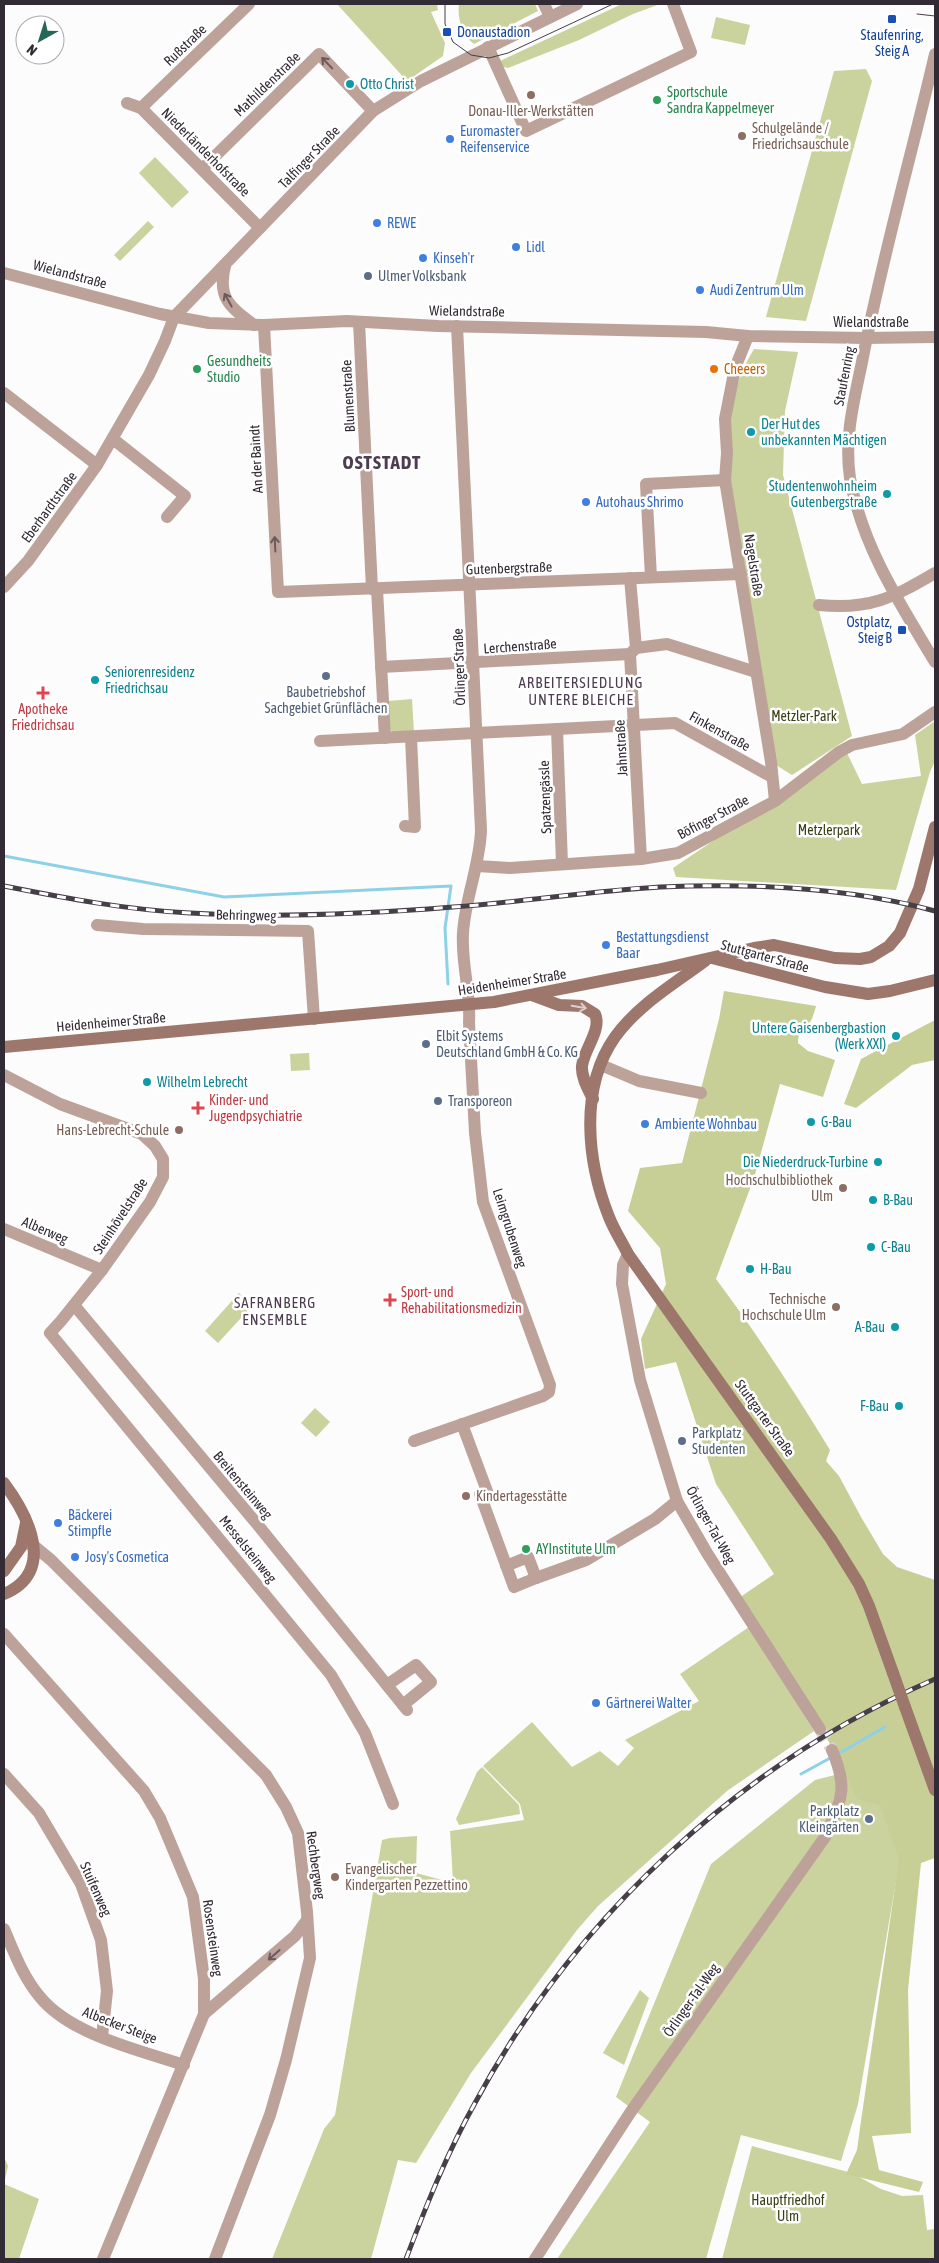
<svg xmlns="http://www.w3.org/2000/svg" width="939" height="2263" font-family="'Asap Condensed',sans-serif">
<style>
.green{fill:#cad29e}
.forest{fill:#c7cf97}
.lines{fill:none;stroke-linecap:round;stroke-linejoin:round}
.stream{stroke:#8dd1e7;stroke-width:3}
.minor-tunnel{stroke:#d4d2d4;stroke-width:12;stroke-dasharray:12 6;stroke-linecap:butt}
.minor{stroke:#bda29a;stroke-width:12}
.tertiary{stroke:#bda29a;stroke-width:12}
.secondary{stroke:#9d766c;stroke-width:12}
.tram{stroke:#463f48;stroke-width:1}
.rail-casing{stroke:#463f48;stroke-width:5}
.rail{stroke:#fff;stroke-width:3;stroke-dasharray:9;stroke-linecap:butt}
.secondary-bridge{stroke:#9d766c;stroke-width:12}
.oneway{stroke:#6a5a5d}
.oneway2{stroke:#ddcfcc}
.transit-dot{fill:#1a4fb4;stroke:#fff;stroke-width:2}
.culture-dot{fill:#0f9aa8;stroke:#fff;stroke-width:2}
.education-dot{fill:#8d6e63;stroke:#fff;stroke-width:2}
.leisure-dot{fill:#2e9e5b;stroke:#fff;stroke-width:2}
.shop-dot{fill:#3f7fe0;stroke:#fff;stroke-width:2}
.service-dot{fill:#5c6f8a;stroke:#fff;stroke-width:2}
.food-dot{fill:#e8710a;stroke:#fff;stroke-width:2}
.health-dot{fill:#e0444e;stroke:#fff;stroke-width:2}
.labels{text-anchor:middle;stroke-width:5;stroke-linejoin:round;paint-order:stroke}
.transit-label{font-size:14px;fill:#164399;stroke:#fff;text-anchor:start}
.street-label{font-size:14px;fill:#322a34;stroke:#fff}
.culture-label{font-size:14px;fill:#0d838f;stroke:#fff;text-anchor:start}
.leisure-label{font-size:14px;fill:#27864d;stroke:#fff;text-anchor:start}
.education-label{font-size:14px;fill:#785e54;stroke:#fff;text-anchor:start}
.shop-label{font-size:14px;fill:#366cbe;stroke:#fff;text-anchor:start}
.service-label{font-size:14px;fill:#4e5e75;stroke:#fff;text-anchor:start}
.food-label{font-size:14px;fill:#c56008;stroke:#fff;text-anchor:start}
.health-label{font-size:14px;fill:#be3a42;stroke:#fff;text-anchor:start}
.park-label{font-size:14px;fill:#3a3e13;stroke:#fff}
.neighbourhood-label{font-size:15px;letter-spacing:1px;fill:#4e3c52;stroke:#fff}
.district-label{font-size:19px;font-weight:bold;letter-spacing:1px;fill:#4e3c52;stroke:#fff}
</style>
<rect width="100%" height="100%" fill="#fcfcfc"/>
<g class="green">
<polygon points="337,4 437,4 438,10 431,12 445,43 443,56 407,81"/>
<path d="M 459,4 L 535,4 L 538,11 L 474,44 C 462,35 457,18 459,4 Z"/>
<polygon points="622,4 660,4 633,14 579,40 508,68 503,67 500,61"/>
<polygon points="716,17 750,25 745,45 711,38"/>
<polygon points="866,69 872,81 806,321 766,317 834,71"/>
<polygon points="155,157 189,192 172,208 139,173"/>
<polygon points="148,221 154,227 120,261 114,255"/>
<polygon points="754,349 798,352 785,411 783,475 852,736 792,775 771,762 725,480 731,405 742,370"/>
<polygon points="412,699 414,732 392,732 390,729 388,701"/>
<polygon points="935,721 935,761 930,772 896,890 676,877 673,868 846,751 862,784 921,776 915,735"/>
<polygon points="309,1053 310,1070 291,1071 290,1054"/>
<polygon points="239,1293 252,1306 218,1343 205,1331"/>
<polygon points="315,1408 330,1422 316,1437 301,1423"/>
<polygon points="749,1627 814,1731 727,1791 598,1906 577,1930 471,2073 416,2163 398,2160 371,2259 272,2259 324,2129 335,2115 382,1840 390,1838 417,1836 416,1873 446,1881 453,1881 450,1831 524,1820 520,1804 483,1766 532,1722 572,1767 600,1751 618,1766 634,1748 625,1740 699,1701 680,1674"/>
<polygon points="870,1766 901,1852 858,2104 841,2161 741,2135 706,2259 557,2259 650,2122 616,2097 711,1864 815,1780"/>
<polygon points="482,1767 519,1805 520,1814 459,1825 456,1819 477,1772"/>
<polygon points="640,1990 649,1998 624,2065 603,2053"/>
<polygon points="752,2146 852,2173 881,2189 902,2196 923,2195 927,2230 935,2229 935,2259 722,2259"/>
<polygon points="4,2157 8,2166 4,2184 39,2199 19,2259 4,2259"/>
</g>
<g class="forest">
<path d="M 724,991 L 816,1006 C 815,1010 813,1018 810,1022 C 804,1030 798,1031 798,1043 L 808,1051 L 835,1060 L 823,1097 L 780,1084 L 754,1178 L 716,1279 C 757,1334 794,1391 830,1450 L 826,1461 L 839,1476 L 861,1517 L 883,1554 L 897,1567 L 935,1580 L 935,1858 L 921,1863 L 908,1990 L 911,2133 L 872,2136 L 879,2170 L 923,2182 L 919,2192 L 846,2174 L 857,2150 L 860,2128 L 899,1859 L 880,1805 L 857,1799 C 826,1727 781,1663 739,1598 L 774,1574 L 716,1484 L 676,1362 L 645,1369 L 641,1339 L 666,1284 L 660,1248 L 628,1211 L 640,1168 L 682,1163 L 719,1019 Z"/>
<polygon points="935,1020 935,1060 912,1065 856,1108 844,1104 861,1059"/>
</g>
<g class="lines">
<g class="stream">
<polyline points="4,856 224,897 451,886 445,928 448,984"/>
<polyline points="838,1754 885,1727"/>
<polyline points="801,1774 832,1757"/>
</g>
<polyline class="minor-tunnel" points="820,1729 832,1750"/>
<g class="minor">
<polyline points="544,4 550,17"/>
<polyline points="488,47 526,131 691,52 673,4"/>
<path d="M 935,54 C 911,157 882,258 862,362 C 854,401 844,438 850,478 C 862,546 900,604 935,662"/>
<polyline points="127,103 141,108 260,228"/>
<polyline points="141,108 249,4"/>
<polyline points="202,169 319,54 373,111"/>
<polyline points="359,322 372,589"/>
<polyline points="264,325 278,592 741,574"/>
<polyline points="748,336 735,368 725,419 727,453 725,480 771,762 775,801"/>
<polyline points="4,393 97,465"/>
<polyline points="113,439 185,496 167,517"/>
<polyline points="651,577 646,484 725,480"/>
<polyline points="630,578 636,648 630,654 641,859"/>
<polyline points="4,587 28,561 97,465 149,375 165,341 174,317"/>
<polyline points="377,589 385,738"/>
<path d="M 819,605 C 870,610 892,598 935,573"/>
<polyline points="636,648 667,644 756,672"/>
<polyline points="381,667 630,654"/>
<polyline points="557,729 562,864"/>
<polyline points="320,741 675,723 772,777"/>
<polyline points="405,826 415,827 411,737"/>
<polyline points="477,866 510,868 641,859 678,853 775,801 839,752 852,745 903,734 935,712"/>
<polyline points="97,925 143,929 308,931 314,1019"/>
<polyline points="601,1065 639,1081 701,1093"/>
<polyline points="4,1075 60,1104 142,1134 155,1146 163,1159 163,1177 150,1202 102,1270 61,1321 50,1333 331,1675 365,1733 393,1804"/>
<polyline points="4,1229 102,1270"/>
<polyline points="628,1254 623,1265 622,1284 640,1380 677,1501 707,1553 820,1729"/>
<polyline points="74,1305 257,1524 407,1710"/>
<polyline points="462,1424 487,1491 480,1494 514,1587 536,1578 528,1557 506,1566"/>
<path d="M 414,1441 L 543,1396 L 549,1392 L 550,1385 L 483,1202 L 475,1133 L 469,1022 C 471,993 461,963 463,933 C 465,898 480,865 481,830 L 457,326"/>
<polyline points="26,1543 34,1546 51,1560 266,1775 286,1807 298,1833 307,1912 310,1958 286,2060 270,2115 215,2259"/>
<polyline points="536,1578 586,1560 655,1519 677,1501"/>
<polyline points="4,1634 144,1791 160,1818 193,1897 204,1979 204,2014 103,2259"/>
<polyline points="387,1685 416,1665 431,1682 403,1705"/>
<polyline points="4,1774 39,1813 81,1884 101,1940 107,1991 102,2037"/>
<path d="M 4,1929 C 14,1952 23,1977 40,1997 C 71,2035 139,2050 184,2065"/>
<polyline points="204,2014 295,1936 307,1920"/>
<path d="M 535,2259 L 630,2113 L 825,1837 C 841,1800 849,1790 832,1750"/>
</g>
<g class="tertiary">
<path d="M 225,266 C 217,298 230,307 254,325"/>
<polyline points="4,273 160,314 209,323 264,325 347,321 438,326 706,332 748,336 866,338 935,337"/>
<polyline points="174,317 373,111 421,81 577,4"/>
</g>
<g class="secondary">
<polyline points="712,958 825,987 868,994 890,991 935,980"/>
<path d="M 705,961 C 674,984 638,1005 615,1037 C 579,1088 587,1162 609,1217 C 614,1230 622,1242 628,1254 L 831,1539 L 859,1584 L 869,1606 L 893,1673"/>
<path d="M 532,995 L 559,1005 L 582,1006 L 595,1014 C 602,1030 584,1049 582,1066 C 581,1077 588,1089 593,1099"/>
<polyline points="4,1047 494,1002 657,970 754,948 774,945 835,958 860,959 871,957 889,946 900,933 919,889 935,827"/>
<path d="M 4,1483 C 28,1515 57,1572 4,1594"/>
<polyline points="4,1571 21,1547 26,1523"/>
<polyline points="905,1707 935,1790"/>
</g>
<g class="tram">
<polyline points="445,4 445,24 453,42 471,55 489,58 508,53 613,4"/>
<polyline points="917,14 935,16"/>
</g>
<defs>
<g id="rail">
<path d="M 4,886 C 65,898 127,910 190,913 C 277,918 366,914 453,907 C 522,902 591,891 660,887 C 750,883 848,887 935,911"/>
<path d="M 406,2259 C 426,2206 447,2153 475,2103 C 575,1917 741,1763 935,1679"/>
</g>
</defs>
<use href="#rail" class="rail-casing"/>
<use href="#rail" class="rail"/>
<polyline class="secondary-bridge" points="893,1673 905,1707"/>
</g>
<defs><path id="oneway-shaft" d="M-6 0H5M1.5-3L5.5 0L1.5 3" fill="none" stroke-width="1.6" stroke-linecap="round" stroke-linejoin="round" transform="scale(1.25)"/></defs>
<g class="oneway">
<use href="#oneway-shaft" transform="translate(327 63) rotate(-134)"/>
<use href="#oneway-shaft" transform="translate(228 300) rotate(-119)"/>
<use href="#oneway-shaft" transform="translate(275 544) rotate(-93)"/>
<use href="#oneway-shaft" transform="translate(274 1955) rotate(139)"/>
</g>
<use class="oneway2" href="#oneway-shaft" transform="translate(579 1007) rotate(10)"/>
<g class="transit-dot">
<rect x="887" y="14" width="10" height="10" rx="2.5"/>
<rect x="442" y="27" width="10" height="10" rx="2.5"/>
<rect x="897" y="625" width="10" height="10" rx="2.5"/>
</g>
<g class="culture-dot">
<circle cx="350" cy="84" r="5"/>
<circle cx="751" cy="432" r="5"/>
<circle cx="887" cy="494" r="5"/>
<circle cx="95" cy="680" r="5"/>
<circle cx="896" cy="1036" r="5"/>
<circle cx="147" cy="1082" r="5"/>
<circle cx="811" cy="1122" r="5"/>
<circle cx="878" cy="1162" r="5"/>
<circle cx="873" cy="1200" r="5"/>
<circle cx="871" cy="1247" r="5"/>
<circle cx="750" cy="1269" r="5"/>
<circle cx="895" cy="1327" r="5"/>
<circle cx="899" cy="1406" r="5"/>
</g>
<g class="education-dot">
<circle cx="531" cy="95" r="5"/>
<circle cx="742" cy="136" r="5"/>
<circle cx="179" cy="1130" r="5"/>
<circle cx="843" cy="1188" r="5"/>
<circle cx="836" cy="1307" r="5"/>
<circle cx="466" cy="1496" r="5"/>
<circle cx="335" cy="1877" r="5"/>
</g>
<g class="leisure-dot">
<circle cx="657" cy="100" r="5"/>
<circle cx="197" cy="369" r="5"/>
<circle cx="526" cy="1549" r="5"/>
</g>
<g class="shop-dot">
<circle cx="450" cy="139" r="5"/>
<circle cx="377" cy="223" r="5"/>
<circle cx="516" cy="247" r="5"/>
<circle cx="423" cy="258" r="5"/>
<circle cx="700" cy="290" r="5"/>
<circle cx="586" cy="502" r="5"/>
<circle cx="606" cy="945" r="5"/>
<circle cx="645" cy="1124" r="5"/>
<circle cx="58" cy="1523" r="5"/>
<circle cx="75" cy="1557" r="5"/>
<circle cx="596" cy="1703" r="5"/>
</g>
<g class="service-dot">
<circle cx="368" cy="276" r="5"/>
<circle cx="326" cy="676" r="5"/>
<circle cx="426" cy="1044" r="5"/>
<circle cx="438" cy="1101" r="5"/>
<circle cx="682" cy="1441" r="5"/>
<circle cx="869" cy="1819" r="5"/>
</g>
<circle class="food-dot" cx="714" cy="369" r="5"/>
<g class="health-dot">
<path d="M40.5 685.5h5v5h5v5h-5v5h-5v-5h-5v-5h5z"/>
<path d="M195.5 1100.5h5v5h5v5h-5v5h-5v-5h-5v-5h5z"/>
<path d="M387.5 1292.5h5v5h5v5h-5v5h-5v-5h-5v-5h5z"/>
</g>
<g class="labels">
<g class="transit-label">
<text x="457" y="37">Donaustadion</text>
<text x="892" y="40" text-anchor="middle">Staufenring,<tspan x="892" dy="16">Steig A</tspan></text>
<text x="892" y="627" text-anchor="end">Ostplatz,<tspan x="892" dy="16">Steig B</tspan></text>
</g>
<g class="street-label">
<text transform="translate(185 45) rotate(-44)" y="5">Rußstraße</text>
<text transform="translate(267 84) rotate(-44)" y="5">Mathildenstraße</text>
<text transform="translate(206 152) rotate(45)" y="5">Niederländerhofstraße</text>
<text transform="translate(309 157) rotate(-46)" y="5">Talfinger Straße</text>
<text transform="translate(70 274) rotate(15)" y="5">Wielandstraße</text>
<text transform="translate(467 311) rotate(1)" y="5">Wielandstraße</text>
<text x="871" y="327">Wielandstraße</text>
<text transform="translate(844 376) rotate(-79)" y="5">Staufenring</text>
<text transform="translate(348 396) rotate(-93)" y="5">Blumenstraße</text>
<text transform="translate(256 459) rotate(-93)" y="5">An der Baindt</text>
<text transform="translate(49 507) rotate(-54)" y="5">Eberhardtstraße</text>
<text transform="translate(754 565) rotate(81)" y="5">Nagelstraße</text>
<text transform="translate(509 568) rotate(-2)" y="5">Gutenbergstraße</text>
<text transform="translate(520 646) rotate(-4)" y="5">Lerchenstraße</text>
<text transform="translate(459 667) rotate(-92)" y="5">Örlinger Straße</text>
<text transform="translate(720 731) rotate(29)" y="5">Finkenstraße</text>
<text transform="translate(621 748) rotate(-93)" y="5">Jahnstraße</text>
<text transform="translate(545 797) rotate(-92)" y="5">Spatzengässle</text>
<text transform="translate(713 817) rotate(-28)" y="5">Böfinger Straße</text>
<text transform="translate(246 915) rotate(1)" y="5">Behringweg</text>
<text transform="translate(765 956) rotate(15)" y="5">Stuttgarter Straße</text>
<text transform="translate(512 982) rotate(-9)" y="5">Heidenheimer Straße</text>
<text transform="translate(111 1022) rotate(-5)" y="5">Heidenheimer Straße</text>
<text transform="translate(120 1216) rotate(-57)" y="5">Steinhövelstraße</text>
<text transform="translate(510 1228) rotate(72)" y="5">Leimgrubenweg</text>
<text transform="translate(45 1230) rotate(23)" y="5">Alberweg</text>
<text transform="translate(765 1418) rotate(54)" y="5">Stuttgarter Straße</text>
<text transform="translate(243 1485) rotate(50)" y="5">Breitensteinweg</text>
<text transform="translate(711 1525) rotate(61)" y="5">Örlinger-Tal-Weg</text>
<text transform="translate(248 1549) rotate(51)" y="5">Messelsteinweg</text>
<text transform="translate(316 1865) rotate(82)" y="5">Rechbergweg</text>
<text transform="translate(96 1889) rotate(66)" y="5">Stuifenweg</text>
<text transform="translate(213 1938) rotate(82)" y="5">Rosensteinweg</text>
<text transform="translate(691 2000) rotate(-55)" y="5">Örlinger-Tal-Weg</text>
<text transform="translate(120 2025) rotate(21)" y="5">Albecker Steige</text>
</g>
<g class="culture-label">
<text x="360" y="89">Otto Christ</text>
<text x="761" y="429">Der Hut des<tspan x="761" dy="16">unbekannten Mächtigen</tspan></text>
<text x="877" y="491" text-anchor="end">Studentenwohnheim<tspan x="877" dy="16">Gutenbergstraße</tspan></text>
<text x="105" y="677">Seniorenresidenz<tspan x="105" dy="16">Friedrichsau</tspan></text>
<text x="886" y="1033" text-anchor="end">Untere Gaisenbergbastion<tspan x="886" dy="16">(Werk XXI)</tspan></text>
<text x="157" y="1087">Wilhelm Lebrecht</text>
<text x="821" y="1127">G-Bau</text>
<text x="868" y="1167" text-anchor="end">Die Niederdruck-Turbine</text>
<text x="883" y="1205">B-Bau</text>
<text x="881" y="1252">C-Bau</text>
<text x="760" y="1274">H-Bau</text>
<text x="885" y="1332" text-anchor="end">A-Bau</text>
<text x="889" y="1411" text-anchor="end">F-Bau</text>
</g>
<g class="leisure-label">
<text x="667" y="97">Sportschule<tspan x="667" dy="16">Sandra Kappelmeyer</tspan></text>
<text x="207" y="366">Gesundheits<tspan x="207" dy="16">Studio</tspan></text>
<text x="536" y="1554">AYInstitute Ulm</text>
</g>
<g class="education-label">
<text x="531" y="116" text-anchor="middle">Donau-Iller-Werkstätten</text>
<text x="752" y="133">Schulgelände /<tspan x="752" dy="16">Friedrichsauschule</tspan></text>
<text x="169" y="1135" text-anchor="end">Hans-Lebrecht-Schule</text>
<text x="833" y="1185" text-anchor="end">Hochschulbibliothek<tspan x="833" dy="16">Ulm</tspan></text>
<text x="826" y="1304" text-anchor="end">Technische<tspan x="826" dy="16">Hochschule Ulm</tspan></text>
<text x="476" y="1501">Kindertagesstätte</text>
<text x="345" y="1874">Evangelischer<tspan x="345" dy="16">Kindergarten Pezzettino</tspan></text>
</g>
<g class="shop-label">
<text x="460" y="136">Euromaster<tspan x="460" dy="16">Reifenservice</tspan></text>
<text x="387" y="228">REWE</text>
<text x="526" y="252">Lidl</text>
<text x="433" y="263">Kinseh'r</text>
<text x="710" y="295">Audi Zentrum Ulm</text>
<text x="596" y="507">Autohaus Shrimo</text>
<text x="616" y="942">Bestattungsdienst<tspan x="616" dy="16">Baar</tspan></text>
<text x="655" y="1129">Ambiente Wohnbau</text>
<text x="68" y="1520">Bäckerei<tspan x="68" dy="16">Stimpfle</tspan></text>
<text x="85" y="1562">Josy's Cosmetica</text>
<text x="606" y="1708">Gärtnerei Walter</text>
</g>
<g class="service-label">
<text x="378" y="281">Ulmer Volksbank</text>
<text x="326" y="697" text-anchor="middle">Baubetriebshof<tspan x="326" dy="16">Sachgebiet Grünflächen</tspan></text>
<text x="436" y="1041">Elbit Systems<tspan x="436" dy="16">Deutschland GmbH &amp; Co. KG</tspan></text>
<text x="448" y="1106">Transporeon</text>
<text x="692" y="1438">Parkplatz<tspan x="692" dy="16">Studenten</tspan></text>
<text x="859" y="1816" text-anchor="end">Parkplatz<tspan x="859" dy="16">Kleingärten</tspan></text>
</g>
<g class="food-label">
<text x="724" y="374">Cheeers</text>
</g>
<g class="health-label">
<text x="43" y="714" text-anchor="middle">Apotheke<tspan x="43" dy="16">Friedrichsau</tspan></text>
<text x="209" y="1105">Kinder- und<tspan x="209" dy="16">Jugendpsychiatrie</tspan></text>
<text x="401" y="1297">Sport- und<tspan x="401" dy="16">Rehabilitationsmedizin</tspan></text>
</g>
<g class="park-label">
<text x="804" y="721">Metzler-Park</text>
<text x="829" y="835">Metzlerpark</text>
<text x="788" y="2205">Hauptfriedhof<tspan x="788" dy="16">Ulm</tspan></text>
</g>
<g class="neighbourhood-label">
<text x="581" y="688">ARBEITERSIEDLUNG<tspan x="581" dy="17">UNTERE BLEICHE</tspan></text>
<text x="275" y="1308">SAFRANBERG<tspan x="275" dy="17">ENSEMBLE</tspan></text>
</g>
<g class="district-label">
<text x="382" y="469">OSTSTADT</text>
</g>
</g>
<rect width="939" height="2263" fill="none" stroke="#322a34" stroke-width="10"/>
<g transform="translate(40 40) rotate(219)"><circle r="24" fill="#ffffff" stroke="#adaaae"/>
<path d="M0-4L9 19L0 12L-9 19Z" fill="#256656"/>
<text y="-8" font-size="14" font-weight="bold" text-anchor="middle" fill="#322a34">N</text>
</g>
</svg>
